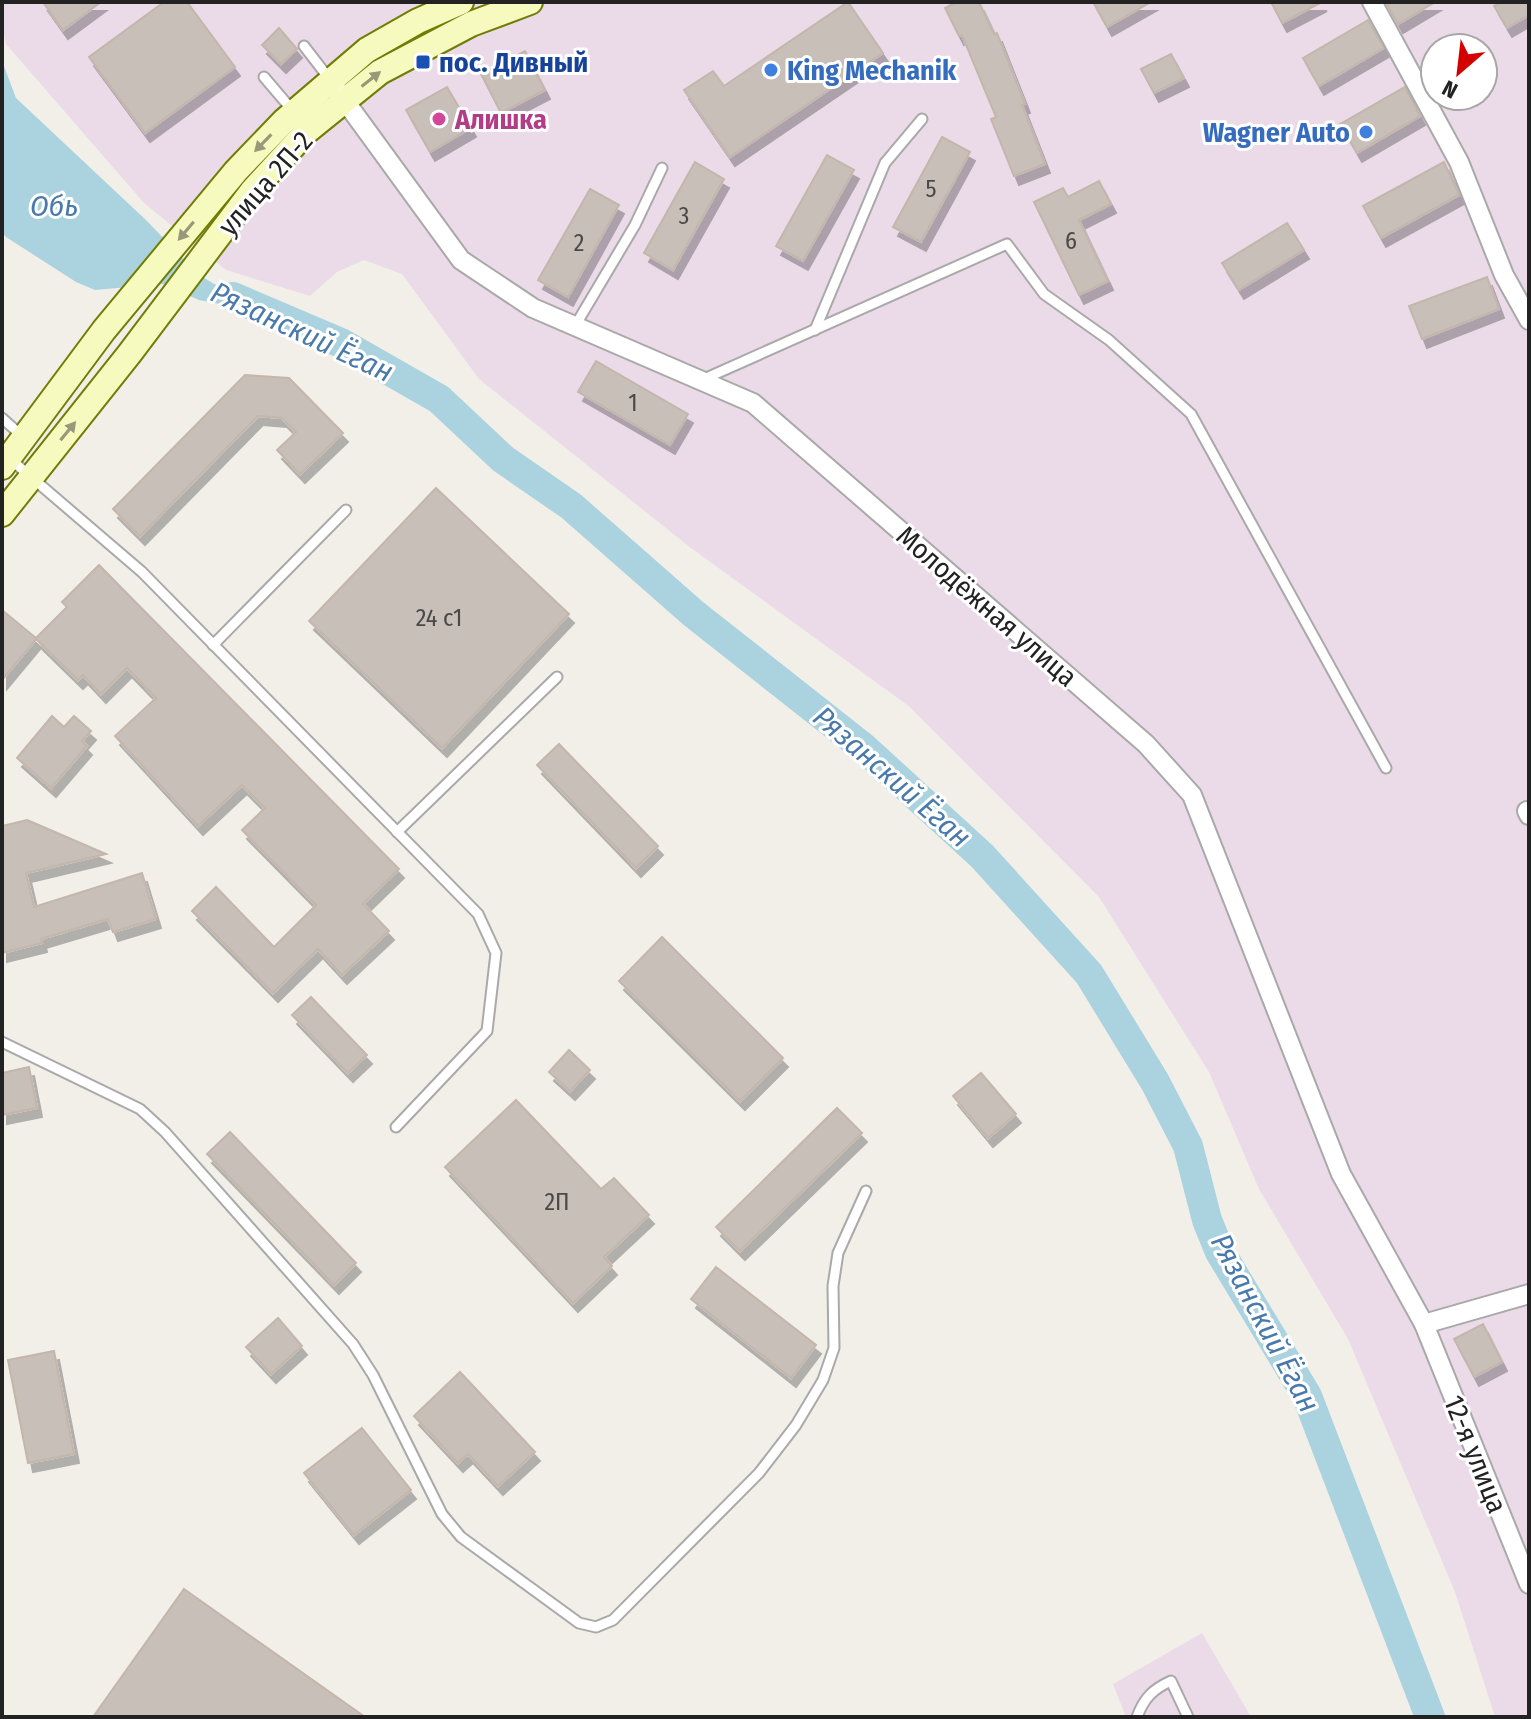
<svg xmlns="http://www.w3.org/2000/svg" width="1531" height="1719" font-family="'Fira Sans Condensed',sans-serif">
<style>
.industrial{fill:#ebdbe8;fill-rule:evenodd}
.water{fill:#aad3df}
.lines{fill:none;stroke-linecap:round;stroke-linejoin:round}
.river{stroke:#aad3df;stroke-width:30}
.building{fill:#c7bfb8;stroke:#c4b6ab;stroke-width:2;filter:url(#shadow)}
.lane-casing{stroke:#a9a9a9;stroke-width:13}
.street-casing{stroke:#a9a9a9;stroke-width:22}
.secondary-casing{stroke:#707d05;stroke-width:28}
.lane{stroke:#fff;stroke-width:9}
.street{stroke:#fff;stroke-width:18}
.secondary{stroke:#f7fabf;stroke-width:24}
.oneway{fill:#979978}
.transit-dot{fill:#1a4fb4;stroke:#fff;stroke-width:3}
.shop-dot{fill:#3f7fe0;stroke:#fff;stroke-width:3}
.hotel-dot{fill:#d1479c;stroke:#fff;stroke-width:3}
.labels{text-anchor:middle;stroke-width:6;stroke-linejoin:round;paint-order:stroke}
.number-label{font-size:24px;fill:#4b4948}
.transit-label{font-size:28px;font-weight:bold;fill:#164399;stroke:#fff;text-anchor:start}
.shop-label{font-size:28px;font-weight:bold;fill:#366cbe;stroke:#fff;text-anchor:start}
.hotel-label{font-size:28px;font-weight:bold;fill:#b23c85;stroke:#fff;text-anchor:start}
.street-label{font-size:28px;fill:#222;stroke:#fff}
.water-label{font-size:30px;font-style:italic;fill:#4a7aab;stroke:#fff}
</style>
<defs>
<filter id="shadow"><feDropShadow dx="5" dy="9" stdDeviation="0" flood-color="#0004"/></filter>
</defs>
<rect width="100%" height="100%" fill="#f2efe9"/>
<g class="industrial">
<path d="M 2,2 L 1529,2 L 1529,1717 L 1495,1717 L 1455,1592 L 1348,1339 L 1259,1189 L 1209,1072 L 1099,897 L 910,707 L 691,548 L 479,379 L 402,274 L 364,260 L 337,272 L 310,296 L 226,270 L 144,203 L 6,44 L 2,27 ZM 1435,48 L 1483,48 L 1483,96 L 1435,96 Z"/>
<polygon points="1202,1633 1251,1717 1126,1717 1113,1684"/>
</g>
<polygon class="water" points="2,61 16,98 147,221 198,274 214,284 274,302 262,319 235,307 199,300 162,284 95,290 76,282 6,237 2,232"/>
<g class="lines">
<polyline class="river" points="233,297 341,343 439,399 503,459 571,506 694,614 864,748 982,856 1089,974 1155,1082 1188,1146 1207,1220 1220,1252 1307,1396 1430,1717"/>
</g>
<g class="building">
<polygon points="43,2 101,2 63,30"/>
<polygon points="164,2 187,2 235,67 145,133 89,57"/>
<polygon points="848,2 883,53 730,157 684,90 713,71 724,86"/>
<polygon points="957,2 979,2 994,34 997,33 1025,104 1022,105 1045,164 1014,176 991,119 996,117 962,35 959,36 945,8"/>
<polygon points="1093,2 1151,2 1107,27"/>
<polygon points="1271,2 1322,2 1282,23"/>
<polygon points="1386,2 1435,2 1398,24"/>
<polygon points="1502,2 1529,2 1529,15 1507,28 1494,6"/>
<polygon points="1368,20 1384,48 1319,86 1303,58"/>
<polygon points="279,28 297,49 281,64 262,45"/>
<polygon points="525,51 545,90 501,113 481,74"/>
<polygon points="1171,54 1184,78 1154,93 1141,69"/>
<polygon points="447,87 471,128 430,152 406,110"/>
<polygon points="1405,87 1420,116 1357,153 1340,124"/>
<polygon points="942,137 970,152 921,242 893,227"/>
<polygon points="827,155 854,170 803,261 776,246"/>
<polygon points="695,162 724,179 673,270 644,253"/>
<polygon points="1444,162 1459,195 1381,238 1363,206"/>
<polygon points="1099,181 1111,204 1079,220 1108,281 1079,295 1034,202 1063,188 1068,197"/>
<polygon points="590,189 619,205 568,297 538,280"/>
<polygon points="1287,223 1304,250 1239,290 1222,263"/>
<polygon points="1487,277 1499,309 1422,339 1409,306"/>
<polygon points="596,361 688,414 670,445 578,392"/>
<polygon points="245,375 289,378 343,433 300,474 277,450 296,432 282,418 258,416 140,536 113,509"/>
<polygon points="436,488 569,614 442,748 309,621"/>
<polygon points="99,565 399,869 363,904 389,931 342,975 318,949 273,993 192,911 216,887 274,947 316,905 242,830 265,808 242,785 198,826 115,736 156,698 127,668 101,694 83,675 78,680 36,639 2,680 2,610 36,638 67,607 62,602"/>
<polygon points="52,716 64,727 74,716 91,731 82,741 87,746 51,788 17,758"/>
<polygon points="559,744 658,846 636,868 537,765"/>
<polygon points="27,820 106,854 26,873 34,907 142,873 156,919 113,932 108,919 41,939 42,943 2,953 2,826"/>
<polygon points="662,937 783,1058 740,1101 619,981"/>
<polygon points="311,997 367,1055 348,1073 292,1015"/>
<polygon points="569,1050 590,1070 570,1091 549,1072"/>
<polygon points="29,1067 37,1108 2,1115 2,1073"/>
<polygon points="981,1073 1016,1114 988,1138 953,1096"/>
<polygon points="516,1100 601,1189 614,1178 649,1215 604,1257 612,1266 573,1303 445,1167"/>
<polygon points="837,1108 862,1133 740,1251 716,1227"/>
<polygon points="230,1132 356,1263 334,1285 207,1154"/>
<polygon points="716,1267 816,1345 791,1378 691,1299"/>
<polygon points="278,1318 302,1346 271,1374 246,1347"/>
<polygon points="1483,1324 1502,1362 1474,1377 1454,1339"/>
<polygon points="54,1351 74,1454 28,1463 8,1360"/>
<polygon points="460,1372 535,1452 498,1486 468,1454 458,1463 414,1416"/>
<polygon points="362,1428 411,1490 354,1535 304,1473"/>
<polygon points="184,1589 365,1717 93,1717"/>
</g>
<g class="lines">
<defs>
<g id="lane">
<polyline points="304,46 331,81"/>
<polyline points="264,77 293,111"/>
<polyline points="575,326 635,225 662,168"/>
<polyline points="815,330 885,163 922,119"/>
<polyline points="704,379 1007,244 1044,294 1109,340 1191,414 1386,768"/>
<polyline points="2,418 21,435"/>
<polyline points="9,458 142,572 478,914 496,953 487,1031 396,1127"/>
<polyline points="213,645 346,510"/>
<polyline points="397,832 557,677"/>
<polyline points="2,1042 140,1109 165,1132 353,1344 373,1375 442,1514 461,1537 579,1623 596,1627 613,1620 759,1473 796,1425 823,1380 834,1348 833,1286 838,1253 866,1191"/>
<path d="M 1137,1717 C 1144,1698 1153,1689 1171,1681 L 1188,1717"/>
</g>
<g id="street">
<polyline points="1372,2 1459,162 1504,275 1529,320"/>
<polyline points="337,90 461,260 533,308 753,403 1146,744 1192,795 1341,1174 1424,1324 1529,1584"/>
<polyline points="1527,811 1529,815"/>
<polyline points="1424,1324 1529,1294"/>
</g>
<g id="secondary">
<polyline points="2,467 104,330 236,171 284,121 367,50 418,21 461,2"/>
<polyline points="2,514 130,353 253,190 307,131 380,72 471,24 530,2"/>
</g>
</defs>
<use href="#lane" class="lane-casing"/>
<use href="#street" class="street-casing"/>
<use href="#secondary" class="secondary-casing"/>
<use href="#lane" class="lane"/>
<use href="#street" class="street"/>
<use href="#secondary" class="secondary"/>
</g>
<defs><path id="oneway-solid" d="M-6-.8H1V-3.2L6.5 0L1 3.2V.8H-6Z" transform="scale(2)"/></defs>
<g class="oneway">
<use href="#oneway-solid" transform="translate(371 79) rotate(-38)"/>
<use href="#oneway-solid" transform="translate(263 143) rotate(134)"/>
<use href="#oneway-solid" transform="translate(186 231) rotate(130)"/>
<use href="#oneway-solid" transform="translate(68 431) rotate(-51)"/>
</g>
<rect class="transit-dot" x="415" y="54" width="16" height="16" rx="4"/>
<g class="shop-dot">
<circle cx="771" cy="70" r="8"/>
<circle cx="1366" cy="132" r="8"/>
</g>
<circle class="hotel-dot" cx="439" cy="119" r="8"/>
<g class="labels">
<g class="number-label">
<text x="931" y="197">5</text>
<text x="684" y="224">3</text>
<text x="1071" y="249">6</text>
<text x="579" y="251">2</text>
<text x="633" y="411">1</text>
<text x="439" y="626">24 с1</text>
<text x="557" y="1210">2П</text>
</g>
<g class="transit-label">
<text x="439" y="72">пос. Дивный</text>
</g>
<g class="shop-label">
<text x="787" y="80">King Mechanik</text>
<text x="1350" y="142" text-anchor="end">Wagner Auto</text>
</g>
<g class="hotel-label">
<text x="455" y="129">Алишка</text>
</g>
<g class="street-label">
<text transform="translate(265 183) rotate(-49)" y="10">улица 2П-2</text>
<text transform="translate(987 606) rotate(41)" y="10">Молодёжная улица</text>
<text transform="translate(1476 1454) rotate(68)" y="10">12-я улица</text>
</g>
<g class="water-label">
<text x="54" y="216">Обь</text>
<text transform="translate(302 332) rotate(25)" y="10">Рязанский Ёган</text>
<text transform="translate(892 777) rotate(41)" y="10">Рязанский Ёган</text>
<text transform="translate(1265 1323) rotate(62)" y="10">Рязанский Ёган</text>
</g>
</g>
<rect width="1531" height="1719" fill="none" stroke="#222222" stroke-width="8"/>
<g transform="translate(1459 72) rotate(208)"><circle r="38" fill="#ffffff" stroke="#a7a7a7" stroke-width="2"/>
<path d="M0-6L14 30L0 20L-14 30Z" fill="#d40000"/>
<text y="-12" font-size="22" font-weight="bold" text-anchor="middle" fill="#222222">N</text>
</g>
</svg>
